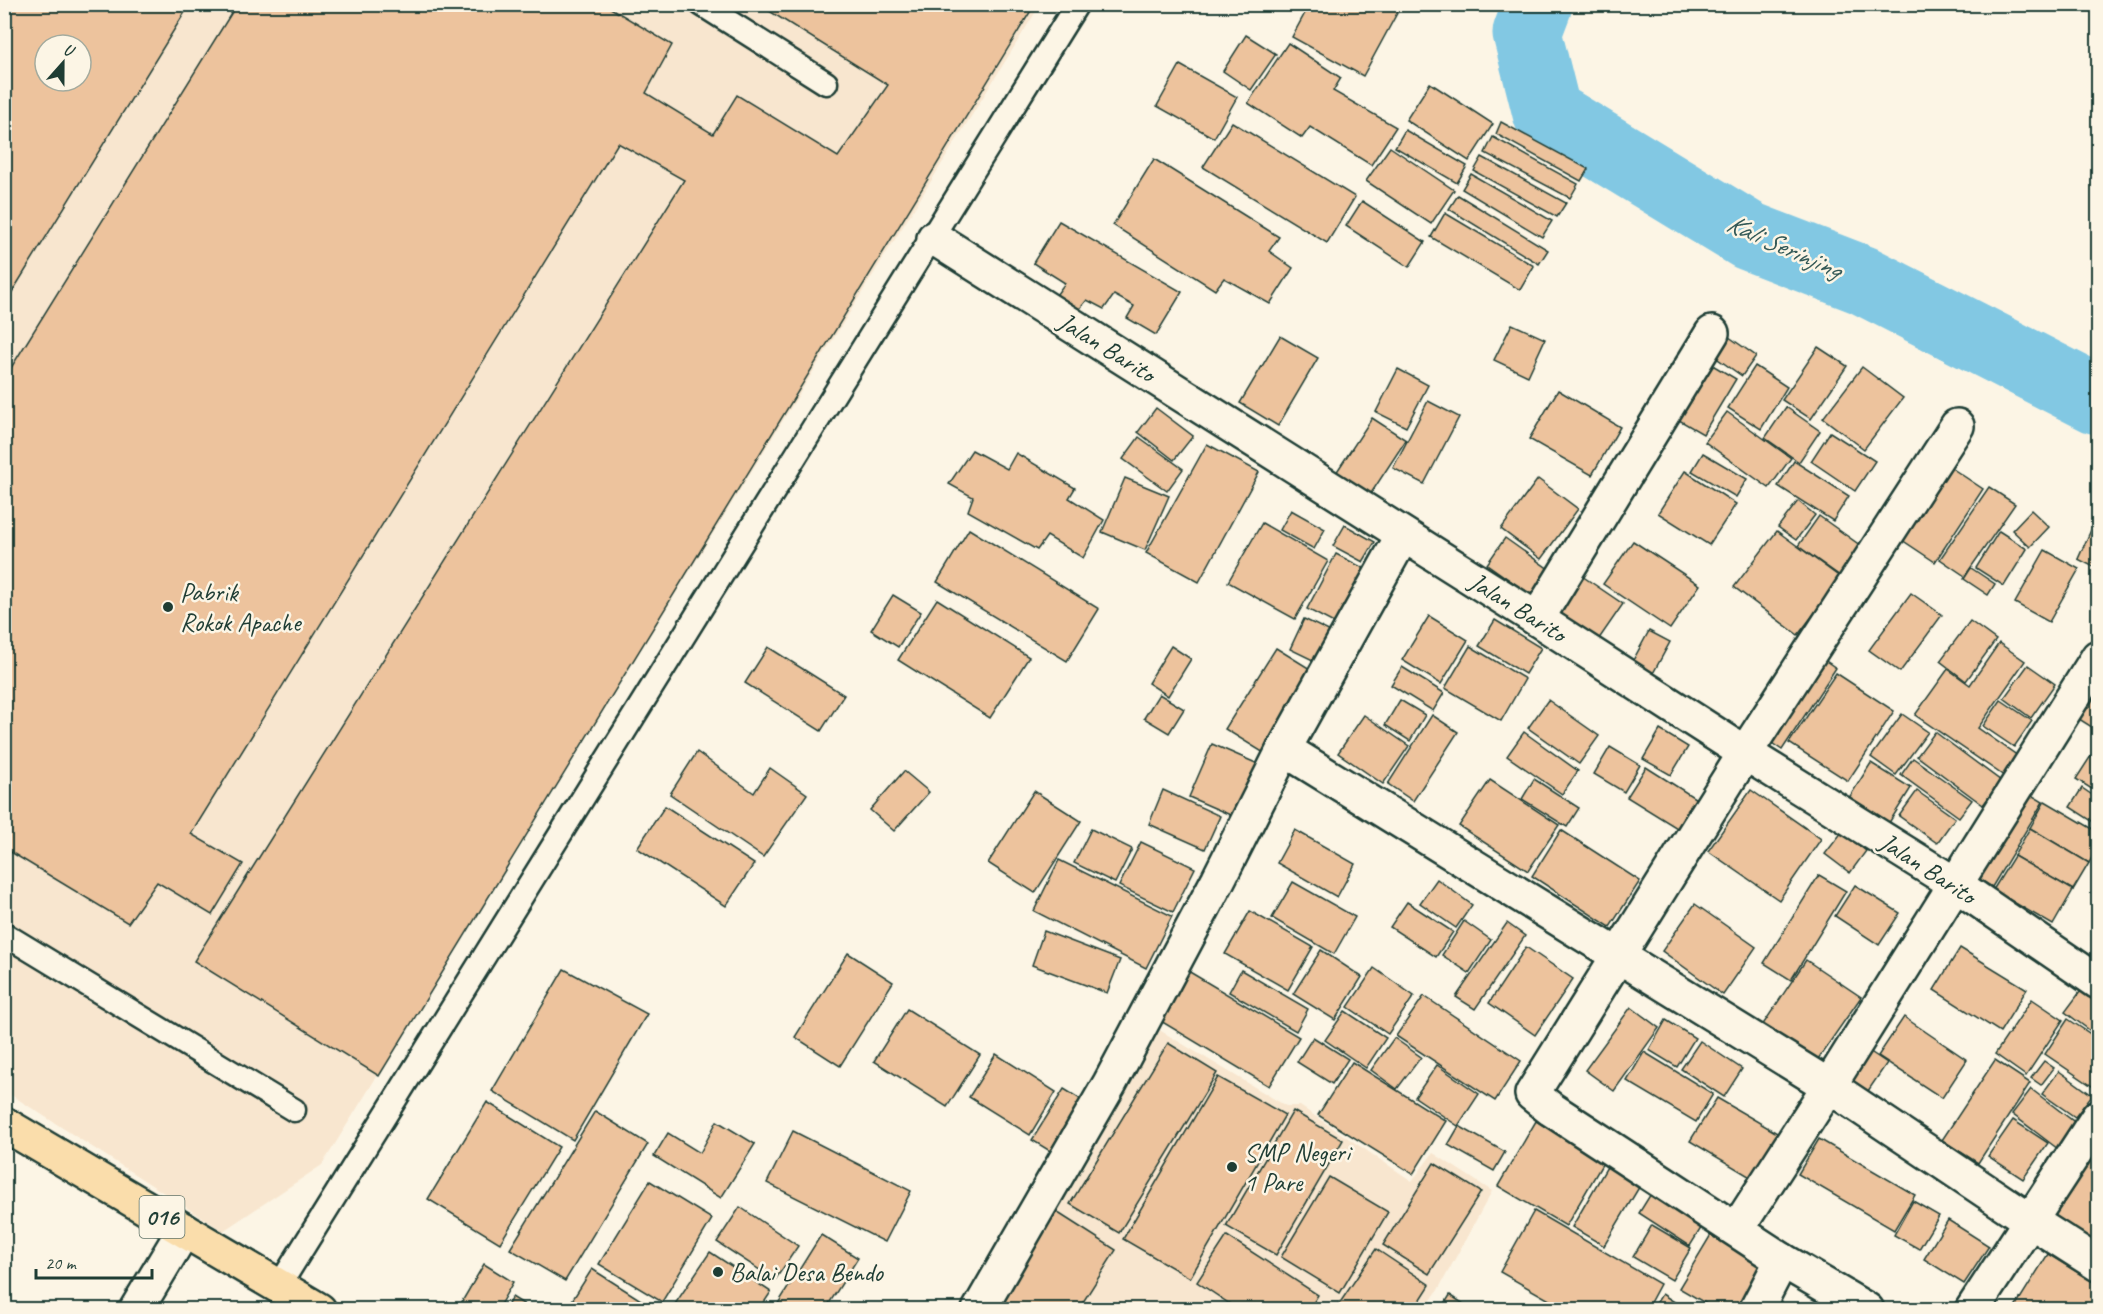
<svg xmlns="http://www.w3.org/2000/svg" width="2103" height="1314" font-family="Caveat,sans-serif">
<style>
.built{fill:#f8e6cf;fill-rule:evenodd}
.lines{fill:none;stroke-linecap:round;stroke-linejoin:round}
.river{stroke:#82c8e3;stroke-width:69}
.building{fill:#edc39d;stroke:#1f3d34;stroke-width:1.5;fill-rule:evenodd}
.lane-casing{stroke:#1f3d34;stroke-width:27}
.street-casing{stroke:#1f3d34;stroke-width:38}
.primary-casing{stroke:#1f3d34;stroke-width:38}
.lane{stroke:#fcf5e5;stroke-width:22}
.street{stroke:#fcf5e5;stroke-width:33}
.primary{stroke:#faddab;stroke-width:33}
.poi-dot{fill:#1f3d34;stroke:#fcf5e5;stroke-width:2}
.labels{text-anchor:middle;stroke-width:5;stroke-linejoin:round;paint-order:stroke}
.shield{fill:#fcf5e5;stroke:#617469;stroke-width:1.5}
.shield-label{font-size:24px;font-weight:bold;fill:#1f3d34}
.street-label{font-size:26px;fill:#1f3d34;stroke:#fcf5e5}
.poi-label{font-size:26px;fill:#1f3d34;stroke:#fcf5e5;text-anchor:start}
.water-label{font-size:27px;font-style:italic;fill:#335957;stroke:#fcf5e5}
</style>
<rect width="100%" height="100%" fill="#fcf5e5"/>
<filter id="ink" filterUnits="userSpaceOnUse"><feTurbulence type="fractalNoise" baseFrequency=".0167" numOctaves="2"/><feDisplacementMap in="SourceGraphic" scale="12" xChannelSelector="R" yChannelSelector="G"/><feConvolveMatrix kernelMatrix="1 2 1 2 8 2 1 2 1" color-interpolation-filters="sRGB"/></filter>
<g filter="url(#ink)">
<g class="built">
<path d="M 4,5 L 1040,5 L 322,1165 L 223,1231 L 5,1091 ZM 45,45 L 81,45 L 81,81 L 45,81 Z"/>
<polygon points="1156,1028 1286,1106 1300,1106 1412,1181 1433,1153 1492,1191 1438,1290 1425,1309 985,1310"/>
</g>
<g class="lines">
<polyline class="river" points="1538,4 1527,33 1547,113 1749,236 1863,280 2098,400"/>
</g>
<g class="building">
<path d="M 4,4 L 190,4 L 4,305 ZM 45,45 L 81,45 L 81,81 L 45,81 Z"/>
<polygon points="237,4 604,4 672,45 646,93 713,134 737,95 838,157 888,85 758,4 1035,4 379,1076 194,961 684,180 618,143 191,834 243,864 212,915 157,882 128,923 4,848 4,379"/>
<polygon points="1310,4 1402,4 1363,76 1292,37"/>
<polygon points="1246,35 1276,54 1251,90 1223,71"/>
<polygon points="1288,43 1341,78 1333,91 1396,127 1371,165 1310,127 1302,138 1248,103"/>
<polygon points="1180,65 1237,97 1214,138 1157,106"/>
<polygon points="1430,83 1493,124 1469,161 1406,120"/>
<polygon points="1232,122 1355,197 1327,243 1203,167"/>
<polygon points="1501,122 1588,169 1581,181 1496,134"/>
<polygon points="1405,130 1467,166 1457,183 1395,147"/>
<polygon points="1493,137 1578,184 1570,198 1485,153"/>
<polygon points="1390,147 1454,190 1431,224 1366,181"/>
<polygon points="1482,157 1566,203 1557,217 1474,171"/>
<polygon points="1154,159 1279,237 1269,251 1293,268 1270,304 1224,278 1215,290 1113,225"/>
<polygon points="1471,174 1552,221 1542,237 1462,189"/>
<polygon points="1458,195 1548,250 1539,264 1449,209"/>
<polygon points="1362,201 1425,242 1409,267 1346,226"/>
<polygon points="1445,213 1534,266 1520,290 1431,237"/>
<polygon points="1059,221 1182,292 1156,335 1127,318 1134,306 1114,295 1104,309 1087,300 1078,311 1054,298 1065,283 1033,263"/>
<polygon points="1512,324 1545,339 1528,376 1494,360"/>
<polygon points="1722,332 1756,356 1742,376 1708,352"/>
<polygon points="1280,336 1318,358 1278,426 1240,403"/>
<polygon points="1818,347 1847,366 1811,419 1782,400"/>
<polygon points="1699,357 1736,379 1703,434 1667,413"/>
<polygon points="1755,366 1787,387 1761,429 1728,408"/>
<polygon points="1862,367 1903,398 1864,449 1823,418"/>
<polygon points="1398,369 1428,385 1406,427 1376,412"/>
<polygon points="1558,390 1620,427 1592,475 1529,439"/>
<polygon points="1428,401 1459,417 1424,484 1393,468"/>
<polygon points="1786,407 1820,431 1799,462 1765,438"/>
<polygon points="1156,408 1193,436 1174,460 1138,432"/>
<polygon points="1727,412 1791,458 1769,488 1705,442"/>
<polygon points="1372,418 1406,440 1366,501 1332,479"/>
<polygon points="1830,432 1875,461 1855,491 1811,461"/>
<polygon points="1139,437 1183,469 1167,491 1123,459"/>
<polygon points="1207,444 1259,472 1199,582 1146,553"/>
<polygon points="972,450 1007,469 1016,453 1075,488 1069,498 1104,520 1083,558 1047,536 1037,550 968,511 973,497 949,484"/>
<polygon points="1703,453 1747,479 1736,497 1692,471"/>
<polygon points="1794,461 1849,496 1833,521 1778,486"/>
<polygon points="1947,465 1983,489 1935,562 1899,538"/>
<polygon points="1685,471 1736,504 1709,545 1658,513"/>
<polygon points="1125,478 1169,496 1145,550 1102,532"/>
<polygon points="1538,479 1578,509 1541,559 1501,529"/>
<polygon points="1989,487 2015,504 1965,576 1940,559"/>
<polygon points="1798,501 1815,515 1796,540 1778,527"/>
<polygon points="1291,510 1325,529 1314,549 1280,530"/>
<polygon points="2031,510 2049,527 2030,547 2012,530"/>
<polygon points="1819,516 1871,553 1850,583 1798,546"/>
<polygon points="1262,523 1328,561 1295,619 1228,582"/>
<polygon points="1345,525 1375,542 1363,562 1333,546"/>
<polygon points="969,529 1099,609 1067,661 937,582"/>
<polygon points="2091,530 2098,534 2098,569 2078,559"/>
<polygon points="1777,531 1841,578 1798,635 1734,587"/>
<polygon points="1999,531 2027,549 2004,586 1976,568"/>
<polygon points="1505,538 1553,572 1535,598 1487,564"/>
<polygon points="1633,541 1700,585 1670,629 1603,584"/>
<polygon points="2045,550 2079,569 2049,622 2015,603"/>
<polygon points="1336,554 1377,575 1347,630 1307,609"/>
<polygon points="1971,568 1995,584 1988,595 1964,579"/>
<polygon points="1579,574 1623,604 1592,649 1548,619"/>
<polygon points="1911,593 1942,615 1900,672 1869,650"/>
<polygon points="893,595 921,612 898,647 871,630"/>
<polygon points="937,599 1029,657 990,718 898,660"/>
<polygon points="1429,616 1468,640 1441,684 1402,660"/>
<polygon points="1304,619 1335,634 1321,664 1290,649"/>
<polygon points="1495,620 1541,648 1525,674 1479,646"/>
<polygon points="1970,621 1996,640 1966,681 1940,661"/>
<polygon points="1649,631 1670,642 1651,677 1630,666"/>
<polygon points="1999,643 2025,661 1978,728 2018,756 2004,776 1915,715 1948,669 1970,685"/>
<polygon points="1171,646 1191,659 1168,696 1148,683"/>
<polygon points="1470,646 1525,679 1501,721 1445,688"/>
<polygon points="768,647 844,695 821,731 745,683"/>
<polygon points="1276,648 1315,672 1264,753 1225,729"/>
<polygon points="1820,657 1836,668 1782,750 1766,739"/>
<polygon points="2028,665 2055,684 2031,718 2004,698"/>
<polygon points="1402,667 1444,693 1433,711 1391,685"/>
<polygon points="1836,673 1894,711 1848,781 1789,743"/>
<polygon points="1159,694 1184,709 1169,733 1144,718"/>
<polygon points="2093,696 2098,699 2098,731 2079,719"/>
<polygon points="1400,700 1425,715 1410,741 1385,725"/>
<polygon points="1548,700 1599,736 1579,764 1528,728"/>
<polygon points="2001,700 2032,721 2014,747 1983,726"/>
<polygon points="1902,714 1928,732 1896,775 1871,757"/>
<polygon points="1364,715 1409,746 1383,784 1338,753"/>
<polygon points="1432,715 1458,732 1413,801 1388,784"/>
<polygon points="1660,730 1688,747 1671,775 1643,759"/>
<polygon points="1524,732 1578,771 1562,794 1507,756"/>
<polygon points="1935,732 2001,781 1983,805 1917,756"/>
<polygon points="1212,744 1265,767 1242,820 1189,797"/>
<polygon points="2098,745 2098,793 2076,779"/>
<polygon points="1610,747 1640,765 1624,792 1594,774"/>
<polygon points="697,752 754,793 770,768 807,794 763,857 670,794"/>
<polygon points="1913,758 1972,800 1959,817 1901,775"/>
<polygon points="1871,763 1911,788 1887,826 1847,801"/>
<polygon points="1646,767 1709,807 1690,836 1627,797"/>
<polygon points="904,771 929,792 894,831 870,810"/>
<polygon points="1534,779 1579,808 1567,827 1522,799"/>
<polygon points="1490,780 1559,825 1528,871 1459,826"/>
<polygon points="2082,788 2098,799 2098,825 2070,807"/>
<polygon points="1163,790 1220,816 1205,849 1149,824"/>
<polygon points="1751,790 1821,839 1779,900 1708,851"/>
<polygon points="2023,790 2043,802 1992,887 1972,875"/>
<polygon points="1034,791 1081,821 1035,893 988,863"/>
<polygon points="1917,791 1955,818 1937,843 1899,816"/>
<polygon points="2045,801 2098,832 2098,846 2089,863 2030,828"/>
<polygon points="665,806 754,864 726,906 637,848"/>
<polygon points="2030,828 2089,863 2073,890 2014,856"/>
<polygon points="1091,829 1132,849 1115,883 1074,863"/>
<polygon points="1295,830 1355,864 1337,897 1277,863"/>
<polygon points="1561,830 1640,881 1610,927 1532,876"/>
<polygon points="1842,832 1866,851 1850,873 1825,854"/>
<polygon points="1141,842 1195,868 1173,912 1119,886"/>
<polygon points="2014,856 2073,890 2053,925 1993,890"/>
<polygon points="1059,860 1172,916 1146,968 1034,911"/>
<polygon points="1819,875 1846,891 1791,980 1764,963"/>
<polygon points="1437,879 1472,905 1456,928 1420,903"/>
<polygon points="1293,882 1355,917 1334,954 1272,918"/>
<polygon points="1855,885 1900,913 1879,945 1835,916"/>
<polygon points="1407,902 1453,932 1436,957 1390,927"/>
<polygon points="1695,904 1756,947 1723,995 1662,951"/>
<polygon points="1250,911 1313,947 1288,990 1225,954"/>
<polygon points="1464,921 1491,940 1469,973 1442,955"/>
<polygon points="1507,923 1525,936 1475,1009 1456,997"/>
<polygon points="1044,931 1120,960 1107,993 1032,965"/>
<polygon points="1526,947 1573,979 1535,1035 1489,1003"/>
<polygon points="1960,948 2027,989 2000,1032 1934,990"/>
<polygon points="1321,950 1362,977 1335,1020 1293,994"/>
<polygon points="848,953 893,982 840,1066 795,1037"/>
<polygon points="1806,960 1861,997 1809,1072 1756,1035"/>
<polygon points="1374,968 1414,996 1388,1034 1348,1007"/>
<polygon points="564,969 647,1014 573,1140 492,1091"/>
<polygon points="1241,970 1308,1009 1296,1031 1229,992"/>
<polygon points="1188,971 1299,1037 1269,1086 1159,1020"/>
<polygon points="2086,984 2098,993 2098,1023 2092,1032 2065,1012"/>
<polygon points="1424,996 1521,1061 1495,1101 1396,1036"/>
<polygon points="2032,999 2063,1020 2026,1076 1995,1054"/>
<polygon points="1631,1007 1659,1028 1614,1091 1585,1070"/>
<polygon points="907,1009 980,1055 947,1107 874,1061"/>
<polygon points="1345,1011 1386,1038 1366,1068 1325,1040"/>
<polygon points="1904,1017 1967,1060 1942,1098 1878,1056"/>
<polygon points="2068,1019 2098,1039 2098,1090 2045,1054"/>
<polygon points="1666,1020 1695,1038 1677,1067 1649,1050"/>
<polygon points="1313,1037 1348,1059 1332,1084 1297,1062"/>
<polygon points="1394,1038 1421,1057 1397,1089 1371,1070"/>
<polygon points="1700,1041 1742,1069 1724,1097 1681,1069"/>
<polygon points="1168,1043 1217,1073 1119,1233 1070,1204"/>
<polygon points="1869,1051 1887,1063 1868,1091 1852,1080"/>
<polygon points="1644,1052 1713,1094 1696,1122 1627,1081"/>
<polygon points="996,1054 1056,1092 1030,1135 969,1097"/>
<polygon points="1995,1060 2030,1083 1978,1163 1942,1140"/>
<polygon points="2044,1061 2054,1068 2041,1085 2031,1078"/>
<polygon points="1352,1062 1446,1121 1413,1174 1318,1115"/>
<polygon points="1437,1065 1479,1094 1458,1126 1415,1097"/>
<polygon points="2059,1071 2092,1095 2075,1117 2042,1094"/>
<polygon points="1218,1077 1285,1115 1190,1278 1123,1239"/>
<polygon points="1064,1089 1082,1100 1050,1151 1032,1140"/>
<polygon points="2031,1089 2077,1124 2058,1149 2012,1114"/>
<polygon points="1717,1098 1784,1137 1757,1181 1690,1141"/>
<polygon points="487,1102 559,1147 500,1243 428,1199"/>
<polygon points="595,1111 648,1144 565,1281 510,1249"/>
<polygon points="1293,1111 1343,1140 1276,1255 1226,1226"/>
<polygon points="2013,1120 2048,1143 2023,1179 1988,1156"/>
<polygon points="717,1121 755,1144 721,1198 654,1156 668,1133 700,1153"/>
<polygon points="1536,1121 1604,1161 1566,1226 1498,1186"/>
<polygon points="1459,1126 1505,1152 1494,1171 1448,1145"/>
<polygon points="793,1131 911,1191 885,1242 767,1183"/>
<polygon points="1819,1139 1915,1195 1894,1230 1798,1174"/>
<polygon points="2098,1143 2098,1255 2047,1219"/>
<polygon points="1434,1163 1481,1192 1429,1274 1383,1245"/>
<polygon points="1608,1165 1641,1184 1604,1246 1572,1227"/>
<polygon points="1329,1177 1388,1212 1340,1293 1281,1257"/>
<polygon points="650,1181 712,1219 662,1302 599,1264"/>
<polygon points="1657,1184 1708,1217 1690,1246 1639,1213"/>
<polygon points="1913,1201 1939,1216 1919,1249 1894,1235"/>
<polygon points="740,1207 798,1246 775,1280 717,1242"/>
<polygon points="1055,1211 1116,1250 1078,1310 993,1310"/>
<polygon points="1534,1211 1660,1284 1646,1310 1567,1310 1500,1272"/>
<polygon points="1948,1220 1989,1246 1964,1284 1924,1259"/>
<polygon points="1652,1225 1691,1248 1672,1280 1633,1257"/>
<polygon points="1715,1228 1769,1260 1739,1310 1717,1310 1679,1288"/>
<polygon points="821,1235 858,1258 825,1310 774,1310"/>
<polygon points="1227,1236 1318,1295 1309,1310 1239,1310 1197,1282"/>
<polygon points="1376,1249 1430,1285 1414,1310 1335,1310"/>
<polygon points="710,1252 771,1292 759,1310 671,1310"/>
<polygon points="2048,1254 2098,1285 2098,1310 2013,1310"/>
<polygon points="484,1264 513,1282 497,1310 457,1310"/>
<polygon points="592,1269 655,1309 655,1310 566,1310"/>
<polygon points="1662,1294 1687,1310 1652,1310"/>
<polygon points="1450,1295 1473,1310 1441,1310"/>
<polygon points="512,1297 533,1310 505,1310"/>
</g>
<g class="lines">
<defs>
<g id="lane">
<polyline points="701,4 826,83"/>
<polyline points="4,934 294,1110"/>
<path d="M 279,1286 C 544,858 813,433 1077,4"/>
</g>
<g id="street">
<polyline points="934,238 1537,619 1745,753 1955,884 2098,982"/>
<polyline points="1537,619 1712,333"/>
<polyline points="1284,749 1829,1086 2029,1220 2098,1264"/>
<polyline points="1737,1229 1829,1086 2098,657"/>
<polyline points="136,1310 184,1230"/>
<polyline points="979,1310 1110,1083 1218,880 1284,749 1403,535"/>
<polyline points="1756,1310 1782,1260"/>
<polyline points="1867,1310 1782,1260 1551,1109 1532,1094 1745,753 1957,426"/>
<polyline points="1972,1310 2098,1117"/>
</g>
<polyline id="primary" points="4,1124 319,1310"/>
</defs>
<use href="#lane" class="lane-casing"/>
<use href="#street" class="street-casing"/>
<use href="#primary" class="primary-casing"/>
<use href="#lane" class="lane"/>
<use href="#street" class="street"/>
<use href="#primary" class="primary"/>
</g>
</g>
<g class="poi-dot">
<circle cx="168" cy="607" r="6"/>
<circle cx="1232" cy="1167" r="6"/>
<circle cx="718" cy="1272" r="6"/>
</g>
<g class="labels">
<rect class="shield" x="139.5" y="1196" width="45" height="42" rx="4.5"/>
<g class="shield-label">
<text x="162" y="1225">016</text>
</g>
<g class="street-label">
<text transform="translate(1107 347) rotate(32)" y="9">Jalan Barito</text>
<text transform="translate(1518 607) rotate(32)" y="9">Jalan Barito</text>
<text transform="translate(1928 868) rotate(33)" y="9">Jalan Barito</text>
</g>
<g class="poi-label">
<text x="180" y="601">Pabrik<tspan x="180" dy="30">Rokok Apache</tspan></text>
<text x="1244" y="1161">SMP Negeri<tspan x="1244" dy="30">1 Pare</tspan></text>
<text x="730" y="1281">Balai Desa Bendo</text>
</g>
<g class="water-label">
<text transform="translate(1784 246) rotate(24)" y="9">Kali Serinjing</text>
</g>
</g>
<rect width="2103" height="1314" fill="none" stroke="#fcf5e5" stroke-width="24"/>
<rect x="12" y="12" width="2079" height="1290" fill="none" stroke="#1f3d34" stroke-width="2" filter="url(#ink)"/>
<g transform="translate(63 63) rotate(21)"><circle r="28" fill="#fcf5e5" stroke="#a4ab9e" stroke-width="1.5"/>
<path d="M0-4.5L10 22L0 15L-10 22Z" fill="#1f3d34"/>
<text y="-9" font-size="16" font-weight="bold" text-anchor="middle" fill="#1f3d34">U</text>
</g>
<path d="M36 1269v9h116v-9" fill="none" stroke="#1f3d34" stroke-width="3"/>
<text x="45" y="1269" font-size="18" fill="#1f3d34" stroke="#fcf5e5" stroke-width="4.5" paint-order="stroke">20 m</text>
</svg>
